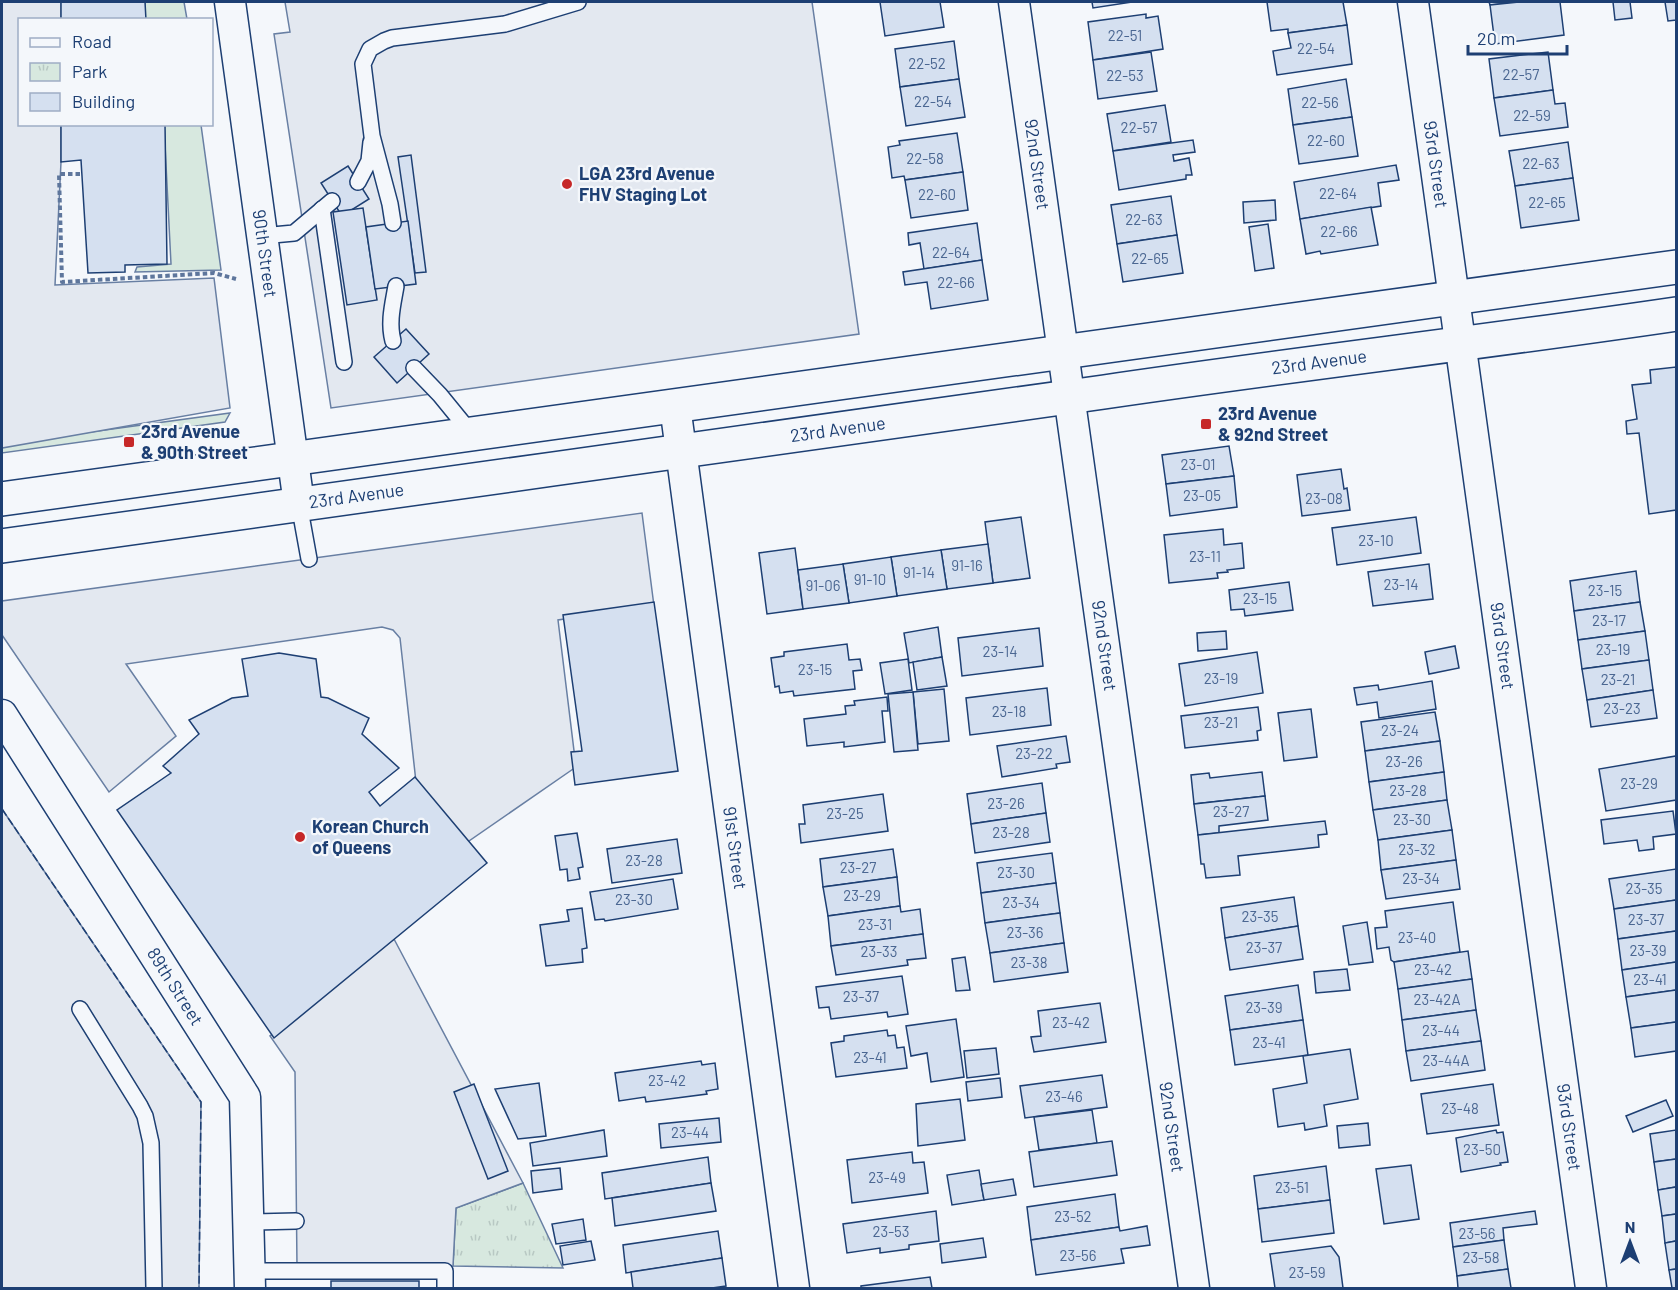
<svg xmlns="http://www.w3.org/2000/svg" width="1678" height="1290" font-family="Barlow,sans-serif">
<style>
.green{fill:#d7e8df;stroke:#687fa3;stroke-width:1.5}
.park{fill:url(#park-tufts);stroke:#687fa3;stroke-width:1.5}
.parking{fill:#e3e8f0;stroke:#687fa3;stroke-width:1.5}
.building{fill:#d5e0f0;stroke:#1d3f73;stroke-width:1.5}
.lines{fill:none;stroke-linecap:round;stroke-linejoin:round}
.lane-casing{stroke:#1d3f73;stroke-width:18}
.street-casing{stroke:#1d3f73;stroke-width:33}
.secondary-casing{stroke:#1d3f73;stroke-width:36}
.path{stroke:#5e769c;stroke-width:4;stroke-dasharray:4.5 3;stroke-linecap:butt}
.lane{stroke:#f4f7fb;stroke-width:15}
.street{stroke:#f4f7fb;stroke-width:30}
.secondary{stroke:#f4f7fb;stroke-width:33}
.fence{stroke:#1d3f73;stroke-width:1.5;stroke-dasharray:8 3;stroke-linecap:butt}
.poi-dot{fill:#c62828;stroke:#f4f7fb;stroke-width:2}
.labels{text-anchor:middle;stroke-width:4.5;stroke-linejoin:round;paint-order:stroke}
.number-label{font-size:15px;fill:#4b6792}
.street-label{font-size:18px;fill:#1d3f73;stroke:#f4f7fb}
.poi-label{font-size:18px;font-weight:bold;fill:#1d3f73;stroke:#f4f7fb;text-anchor:start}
</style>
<defs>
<pattern id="park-tufts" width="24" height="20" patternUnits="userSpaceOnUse" patternTransform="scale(1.5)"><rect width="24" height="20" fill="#d7e8df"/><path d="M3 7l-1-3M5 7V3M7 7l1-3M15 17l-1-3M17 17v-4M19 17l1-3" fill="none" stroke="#b8c8c3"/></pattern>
</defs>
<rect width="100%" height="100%" fill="#f4f7fb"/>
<g class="green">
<polygon points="145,2 184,2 187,19 145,19"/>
<polygon points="164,125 201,125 221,270 135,272 137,267 171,264"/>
<polygon points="230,413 225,422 2,453 2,444"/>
</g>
<polygon class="park" points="523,1183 563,1268 453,1266 456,1208"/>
<g class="parking">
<polygon points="2,2 61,2 61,19 20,20 20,124 61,125 61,162 55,285 214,278 230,408 2,448"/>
<polygon points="285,2 812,2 859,334 331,408 274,34 290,32"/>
<polygon points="642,513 654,606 558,620 576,767 466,843 416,782 400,638 393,630 382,627 126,664 176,736 109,792 2,635 2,601"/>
<polygon points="2,809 201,1102 199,1288 2,1288"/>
<polygon points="394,939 523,1183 456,1208 453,1266 297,1267 295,1072 270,1036"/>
</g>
<g class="building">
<polygon points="61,2 145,2 146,20 61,20"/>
<polygon points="880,2 940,2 944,27 885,36"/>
<polygon points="1092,2 1132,2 1093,8"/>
<polygon points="1267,2 1343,2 1347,25 1288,33 1288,29 1271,31"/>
<polygon points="1489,2 1519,2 1490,5"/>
<polygon points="1519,2 1560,2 1564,35 1495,44 1490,5"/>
<polygon points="1613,2 1630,2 1632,18 1615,20"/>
<polygon points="1665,2 1676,2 1676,20 1668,21"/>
<polygon points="1146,14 1146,18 1158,16 1163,49 1093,60 1088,22"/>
<polygon points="1347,25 1352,64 1277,75 1273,51 1291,48 1288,33"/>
<polygon points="954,41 959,79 900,87 895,49"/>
<polygon points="1151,52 1157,91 1098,99 1093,60"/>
<polygon points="1548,52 1553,90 1494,98 1489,59"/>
<polygon points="959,79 965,117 906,126 900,87"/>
<polygon points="1346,79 1352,117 1293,125 1288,89"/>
<polygon points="1553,90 1555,104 1565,103 1568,127 1500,136 1494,98"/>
<polygon points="1165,105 1171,142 1113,151 1107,114"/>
<polygon points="1352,117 1358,156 1299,164 1293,125"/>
<polygon points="61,124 165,124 167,264 125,265 125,272 88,273 81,160 61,162"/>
<polygon points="957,133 963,172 905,180 904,176 892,178 888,147 900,145 899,141"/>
<polygon points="1193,140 1195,152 1173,155 1174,161 1189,158 1192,175 1186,175 1186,179 1119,190 1113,151"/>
<polygon points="1568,142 1573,178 1515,186 1509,151"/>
<polygon points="411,155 426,272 415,273 398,157"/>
<polygon points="1396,165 1399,180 1378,183 1381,206 1300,219 1294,182"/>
<polygon points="348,166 369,199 342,216 321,183"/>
<polygon points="963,172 968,210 911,218 905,180"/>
<polygon points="1573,178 1579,220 1521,228 1515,186"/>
<polygon points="1171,196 1177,235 1117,244 1111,205"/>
<polygon points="1275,200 1276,220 1244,223 1243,202"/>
<polygon points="1371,207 1378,245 1321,254 1320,251 1306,254 1300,219"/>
<polygon points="363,208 377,300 347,305 333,212"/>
<polygon points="408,221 416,284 375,289 366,227"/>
<polygon points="977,223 982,260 924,269 920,243 909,245 908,233"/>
<polygon points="1268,224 1274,268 1255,271 1249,227"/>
<polygon points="1177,235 1183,273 1123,282 1117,244"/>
<polygon points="982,260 988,300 931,309 927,282 905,285 903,272"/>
<polygon points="406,329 429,354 397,383 374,357"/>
<polygon points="1676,367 1676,510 1649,514 1639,433 1627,434 1626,421 1637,419 1632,385 1651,383 1650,370"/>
<polygon points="1229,446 1234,476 1166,484 1162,455"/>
<polygon points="1341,469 1344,489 1347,488 1350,510 1302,516 1297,475"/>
<polygon points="1234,476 1237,507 1170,516 1166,484"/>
<polygon points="1021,517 1030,578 993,583 985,522"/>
<polygon points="1416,517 1421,553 1337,565 1332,528"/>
<polygon points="1223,529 1224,545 1242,543 1244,568 1227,570 1228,572 1217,573 1218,578 1169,583 1164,535"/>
<polygon points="988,544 993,583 947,589 941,550"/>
<polygon points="795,548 803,609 767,614 759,553"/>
<polygon points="941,550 947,589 897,596 891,557"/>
<polygon points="891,557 897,596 849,603 843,564"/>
<polygon points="843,564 849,603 803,609 798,570"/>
<polygon points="1429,564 1433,599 1373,606 1368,572"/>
<polygon points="1636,571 1640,602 1574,611 1570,581"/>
<polygon points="1289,582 1293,610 1245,616 1244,609 1231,610 1229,590"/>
<polygon points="654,602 678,771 575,785 571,752 582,751 563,615"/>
<polygon points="1640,602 1645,631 1578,640 1574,611"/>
<polygon points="938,627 942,657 909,663 904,633"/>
<polygon points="1039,628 1043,666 962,676 958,638"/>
<polygon points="1226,631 1227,649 1198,651 1197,633"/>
<polygon points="1645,631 1649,660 1582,669 1578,640"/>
<polygon points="847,644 849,660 860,659 862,670 853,671 855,689 794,696 793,691 780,693 779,686 775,687 771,658 784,656 784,652"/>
<polygon points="1455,646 1459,668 1429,674 1425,652"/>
<polygon points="1257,652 1263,693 1185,706 1179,664"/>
<polygon points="279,653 316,659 321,697 328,698 369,718 362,734 399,768 369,792 380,806 415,777 487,863 274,1038 117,810 171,773 163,766 199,734 189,720 232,698 248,696 242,659"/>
<polygon points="942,657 947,686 917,690 913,662"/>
<polygon points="908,659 912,690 885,694 880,663"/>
<polygon points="1649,660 1653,690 1587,700 1582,669"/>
<polygon points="1432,681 1436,709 1379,718 1377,702 1357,705 1354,688 1378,685 1379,690"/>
<polygon points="1047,688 1051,725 970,735 966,698"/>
<polygon points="944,689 949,741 918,744 913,692"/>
<polygon points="1653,690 1657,718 1591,727 1587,700"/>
<polygon points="913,692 918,750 894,752 888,694"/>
<polygon points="887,697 888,711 882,711 885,742 844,747 844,742 807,746 804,719 846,714 845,706 855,705 854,701"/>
<polygon points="1258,707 1261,730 1257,731 1258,740 1185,748 1181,716"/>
<polygon points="1311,709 1317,757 1284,761 1278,713"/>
<polygon points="1435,712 1440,741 1365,751 1361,722"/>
<polygon points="1066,736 1070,762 1056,764 1057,768 1002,777 997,746"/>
<polygon points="1440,741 1444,772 1369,782 1365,751"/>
<polygon points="1676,756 1676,800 1606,811 1599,769"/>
<polygon points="1262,772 1265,796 1194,804 1191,775 1209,773 1210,778"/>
<polygon points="1444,772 1447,800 1373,810 1369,782"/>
<polygon points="1042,783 1046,813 971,824 967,794"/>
<polygon points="883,794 888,831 801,843 799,824 805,824 803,805"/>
<polygon points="1265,796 1268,820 1219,826 1219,833 1198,835 1194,804"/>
<polygon points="1447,800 1452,830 1378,840 1373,810"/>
<polygon points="1673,811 1676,834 1653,837 1654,849 1639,851 1637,840 1604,844 1601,820"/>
<polygon points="1046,813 1050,842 975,853 971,824"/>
<polygon points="1325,821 1327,834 1318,835 1319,847 1238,856 1240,875 1206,878 1204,864 1201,864 1198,835"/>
<polygon points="1452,830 1456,860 1381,870 1378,840"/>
<polygon points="577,833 583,867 578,868 580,879 568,881 567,869 560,870 555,836"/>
<polygon points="677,839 682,873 612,883 607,849"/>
<polygon points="893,849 897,877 823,887 820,859"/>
<polygon points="1052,853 1056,883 981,893 977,863"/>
<polygon points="1456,860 1460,889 1386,899 1381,870"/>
<polygon points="1676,869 1676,900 1614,909 1609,879"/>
<polygon points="897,877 900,906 828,916 823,887"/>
<polygon points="673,879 678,909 605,921 604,919 595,920 590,892"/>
<polygon points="1056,883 1060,913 985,923 981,893"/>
<polygon points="1294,897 1298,926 1225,938 1221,908"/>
<polygon points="1676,900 1676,931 1618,939 1614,909"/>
<polygon points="1453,902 1460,952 1394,962 1391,960 1389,947 1377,949 1375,928 1387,927 1385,911"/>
<polygon points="900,906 901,912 920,909 923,934 831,946 828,916"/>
<polygon points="582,908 587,948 582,949 583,962 546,966 540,925 569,921 567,910"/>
<polygon points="1060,913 1064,943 990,953 985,923"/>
<polygon points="1367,922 1373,962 1349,965 1343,926"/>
<polygon points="1298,926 1303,959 1230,970 1225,938"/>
<polygon points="1676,931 1676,962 1622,970 1618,939"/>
<polygon points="923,934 926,958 907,960 908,965 836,975 831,946"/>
<polygon points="1064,943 1068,972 994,982 990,953"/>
<polygon points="1468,951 1472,979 1398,989 1394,962"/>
<polygon points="965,957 970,990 956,991 952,959"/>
<polygon points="1676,962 1676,990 1626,997 1622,970"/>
<polygon points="1347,969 1350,990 1316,993 1314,972"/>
<polygon points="902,976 908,1014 888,1017 887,1012 831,1019 829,1007 819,1008 816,987"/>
<polygon points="1472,979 1476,1010 1402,1020 1398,989"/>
<polygon points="1298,985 1303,1020 1230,1030 1225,996"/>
<polygon points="1676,990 1676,1022 1631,1028 1626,997"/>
<polygon points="1100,1003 1106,1042 1034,1052 1031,1037 1041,1036 1038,1011"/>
<polygon points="1476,1010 1481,1041 1406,1051 1402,1020"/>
<polygon points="956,1019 964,1077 931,1082 927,1053 911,1056 906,1026"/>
<polygon points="1303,1020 1308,1055 1235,1065 1230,1030"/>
<polygon points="1676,1022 1676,1051 1635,1057 1631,1028"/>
<polygon points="887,1030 888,1036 895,1035 897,1048 904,1047 907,1068 836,1077 831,1043 844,1041 844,1036"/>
<polygon points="1481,1041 1485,1070 1411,1081 1406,1051"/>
<polygon points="996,1048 999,1074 967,1078 964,1051"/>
<polygon points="1350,1049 1358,1099 1324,1105 1327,1126 1305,1130 1304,1123 1278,1127 1273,1089 1307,1083 1303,1056"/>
<polygon points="701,1061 702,1065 715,1063 718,1089 706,1091 707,1094 646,1102 645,1097 619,1101 615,1073"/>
<polygon points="1102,1075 1107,1107 1025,1118 1020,1086"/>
<polygon points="1000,1078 1002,1097 968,1101 966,1082"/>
<polygon points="539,1083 546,1136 518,1139 495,1089"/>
<polygon points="474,1084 508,1171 488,1179 454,1092"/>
<polygon points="1493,1084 1499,1125 1427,1134 1421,1094"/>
<polygon points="960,1099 965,1140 918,1146 916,1104"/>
<polygon points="1666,1100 1673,1116 1633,1132 1626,1116"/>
<polygon points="1092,1110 1097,1143 1039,1150 1034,1117"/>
<polygon points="719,1118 721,1142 661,1148 659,1124"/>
<polygon points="1368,1123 1370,1145 1339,1148 1337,1126"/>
<polygon points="604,1130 607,1156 533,1166 530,1143"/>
<polygon points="1496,1130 1497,1133 1503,1132 1508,1162 1500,1163 1501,1165 1461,1172 1456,1138"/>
<polygon points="1676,1130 1676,1159 1654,1162 1650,1134"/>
<polygon points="1112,1141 1117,1175 1034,1187 1029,1152"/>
<polygon points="912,1152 913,1163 924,1162 928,1193 852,1203 847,1160"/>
<polygon points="708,1157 711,1183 605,1199 602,1173"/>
<polygon points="1676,1159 1676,1187 1658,1190 1654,1162"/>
<polygon points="1411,1165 1419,1219 1384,1224 1376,1169"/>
<polygon points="1326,1166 1330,1200 1258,1209 1254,1176"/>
<polygon points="560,1168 562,1189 533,1193 531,1171"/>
<polygon points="979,1170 984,1200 952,1205 947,1175"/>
<polygon points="1013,1179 1016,1195 984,1200 981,1184"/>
<polygon points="711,1183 716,1211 615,1226 612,1198"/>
<polygon points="1676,1187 1676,1214 1662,1216 1658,1190"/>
<polygon points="1115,1194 1119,1227 1031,1240 1027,1207"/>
<polygon points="1330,1200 1334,1233 1262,1242 1258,1209"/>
<polygon points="936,1211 939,1241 909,1245 909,1249 880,1253 880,1248 847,1253 843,1224"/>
<polygon points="1535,1211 1537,1224 1503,1228 1504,1240 1453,1247 1450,1223"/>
<polygon points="1676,1214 1676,1241 1665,1243 1662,1216"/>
<polygon points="583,1219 586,1240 556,1244 552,1224"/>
<polygon points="1147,1226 1150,1245 1121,1249 1124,1263 1036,1275 1031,1240 1119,1227 1120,1231"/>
<polygon points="718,1231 722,1258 626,1273 623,1245"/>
<polygon points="983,1238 986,1257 942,1263 940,1244"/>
<polygon points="1504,1240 1508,1269 1457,1276 1453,1247"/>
<polygon points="591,1241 595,1260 563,1265 560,1246"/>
<polygon points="1676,1241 1676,1269 1669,1270 1665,1243"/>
<polygon points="1331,1246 1339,1257 1343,1288 1275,1288 1270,1254"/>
<polygon points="722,1258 726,1286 712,1288 633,1288 631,1272"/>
<polygon points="1508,1269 1511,1288 1458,1288 1457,1276"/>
<polygon points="1676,1269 1676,1288 1672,1288 1669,1270"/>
<polygon points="930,1277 932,1288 861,1288 861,1286"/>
<rect x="331" y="1281" width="88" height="7"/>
</g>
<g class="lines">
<defs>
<g id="lane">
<polyline points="358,182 369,161 371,142"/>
<polyline points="322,209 344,362"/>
<polyline points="393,223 390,204 372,136 363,64 370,49 384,41 392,38 505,24 578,2"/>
<polyline points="262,236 294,233 332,201"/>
<path d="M 393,341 C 388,322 393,304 396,286"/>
<polyline points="414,368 440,395 471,433"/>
<polyline points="299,504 309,559"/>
<polyline points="80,1009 140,1106 145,1116 151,1143 154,1288"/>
<polyline points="250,1222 296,1221"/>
<polyline points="250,1271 445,1271 445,1288"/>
</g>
<g id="street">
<path id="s1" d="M 230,2 L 299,504"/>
<path id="s2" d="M 1014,2 L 1194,1288"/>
<path id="s3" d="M 1413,2 L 1591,1288"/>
<path id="s4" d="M 675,406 L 794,1288"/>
<path id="s5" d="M 2,715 L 245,1097 L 250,1288"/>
</g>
<g id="secondary">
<polyline points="2,499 1676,267"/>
<path id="s6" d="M 2,546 C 369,493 737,445 1104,392 C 1295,364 1486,342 1676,314"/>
</g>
</defs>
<use href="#lane" class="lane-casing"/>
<use href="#street" class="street-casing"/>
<use href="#secondary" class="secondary-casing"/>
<polyline class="path" points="80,174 59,174 62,282 214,273 236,279"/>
<use href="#lane" class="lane"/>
<use href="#street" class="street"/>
<use href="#secondary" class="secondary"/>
<polyline class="fence" points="2,809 201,1102 199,1288"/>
</g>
<g class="poi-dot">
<circle cx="567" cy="184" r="6"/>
<rect x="1200" y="418" width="12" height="12" rx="3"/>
<rect x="123" y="436" width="12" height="12" rx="3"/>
<circle cx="300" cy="837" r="6"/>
</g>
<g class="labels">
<g class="number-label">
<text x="1125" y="41">22-51</text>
<text x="1316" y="54">22-54</text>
<text x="927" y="69">22-52</text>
<text x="1521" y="80">22-57</text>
<text x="1125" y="81">22-53</text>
<text x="933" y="107">22-54</text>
<text x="1320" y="108">22-56</text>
<text x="1532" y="121">22-59</text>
<text x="1139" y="133">22-57</text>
<text x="1326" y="146">22-60</text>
<text x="925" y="164">22-58</text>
<text x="1541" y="169">22-63</text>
<text x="1338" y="199">22-64</text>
<text x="937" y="200">22-60</text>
<text x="1547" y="208">22-65</text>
<text x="1144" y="225">22-63</text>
<text x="1339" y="237">22-66</text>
<text x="951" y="258">22-64</text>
<text x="1150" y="264">22-65</text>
<text x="956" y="288">22-66</text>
<text x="1198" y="470">23-01</text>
<text x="1202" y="501">23-05</text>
<text x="1324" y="504">23-08</text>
<text x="1376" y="546">23-10</text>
<text x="1205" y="562">23-11</text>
<text x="967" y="571">91-16</text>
<text x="919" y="578">91-14</text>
<text x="870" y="585">91-10</text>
<text x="1401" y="590">23-14</text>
<text x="823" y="591">91-06</text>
<text x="1605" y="596">23-15</text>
<text x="1260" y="604">23-15</text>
<text x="1609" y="626">23-17</text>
<text x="1613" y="655">23-19</text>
<text x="1000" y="657">23-14</text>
<text x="815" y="675">23-15</text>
<text x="1221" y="684">23-19</text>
<text x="1618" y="685">23-21</text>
<text x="1622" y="714">23-23</text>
<text x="1009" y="717">23-18</text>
<text x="1221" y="728">23-21</text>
<text x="1400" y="736">23-24</text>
<text x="1034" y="759">23-22</text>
<text x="1404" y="767">23-26</text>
<text x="1639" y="789">23-29</text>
<text x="1408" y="796">23-28</text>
<text x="1006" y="809">23-26</text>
<text x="1231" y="817">23-27</text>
<text x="845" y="819">23-25</text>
<text x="1412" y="825">23-30</text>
<text x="1011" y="838">23-28</text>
<text x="1417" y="855">23-32</text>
<text x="644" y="866">23-28</text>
<text x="858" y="873">23-27</text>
<text x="1016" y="878">23-30</text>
<text x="1421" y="884">23-34</text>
<text x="1644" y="894">23-35</text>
<text x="862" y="901">23-29</text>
<text x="634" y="905">23-30</text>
<text x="1021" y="908">23-34</text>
<text x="1260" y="922">23-35</text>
<text x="1646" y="925">23-37</text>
<text x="875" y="930">23-31</text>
<text x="1025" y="938">23-36</text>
<text x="1417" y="943">23-40</text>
<text x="1264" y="953">23-37</text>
<text x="1648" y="956">23-39</text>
<text x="879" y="957">23-33</text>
<text x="1029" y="968">23-38</text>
<text x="1433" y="975">23-42</text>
<text x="1650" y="985">23-41</text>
<text x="861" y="1002">23-37</text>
<text x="1437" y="1005">23-42A</text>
<text x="1264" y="1013">23-39</text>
<text x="1071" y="1028">23-42</text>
<text x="1441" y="1036">23-44</text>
<text x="1269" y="1048">23-41</text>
<text x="870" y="1063">23-41</text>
<text x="1446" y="1066">23-44A</text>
<text x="667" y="1086">23-42</text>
<text x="1064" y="1102">23-46</text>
<text x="1460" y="1114">23-48</text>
<text x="690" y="1138">23-44</text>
<text x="1482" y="1155">23-50</text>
<text x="887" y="1183">23-49</text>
<text x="1292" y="1193">23-51</text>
<text x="1073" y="1222">23-52</text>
<text x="891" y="1237">23-53</text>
<text x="1477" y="1239">23-56</text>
<text x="1078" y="1261">23-56</text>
<text x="1481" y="1263">23-58</text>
<text x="1307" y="1278">23-59</text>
</g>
<g class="street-label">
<text dy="6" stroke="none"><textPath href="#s2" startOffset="164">92nd Street</textPath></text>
<text dy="6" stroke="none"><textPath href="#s3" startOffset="164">93rd Street</textPath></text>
<text dy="6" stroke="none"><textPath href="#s1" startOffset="254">90th Street</textPath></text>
<text dy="6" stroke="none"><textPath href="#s6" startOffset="1330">23rd Avenue</textPath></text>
<text dy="6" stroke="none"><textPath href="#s6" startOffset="844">23rd Avenue</textPath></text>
<text dy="6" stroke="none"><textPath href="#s6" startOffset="358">23rd Avenue</textPath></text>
<text dy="6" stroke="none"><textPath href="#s2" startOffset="650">92nd Street</textPath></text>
<text dy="6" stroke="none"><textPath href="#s3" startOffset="650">93rd Street</textPath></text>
<text dy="6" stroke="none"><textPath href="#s4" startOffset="446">91st Street</textPath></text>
<text dy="6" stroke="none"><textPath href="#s5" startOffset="322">89th Street</textPath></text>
<text dy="6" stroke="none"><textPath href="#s2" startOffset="1136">92nd Street</textPath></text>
<text dy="6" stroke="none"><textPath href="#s3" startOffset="1136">93rd Street</textPath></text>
</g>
<g class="poi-label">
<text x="579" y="180">LGA 23rd Avenue<tspan x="579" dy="21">FHV Staging Lot</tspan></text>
<text x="1218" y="420">23rd Avenue<tspan x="1218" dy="21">&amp; 92nd Street</tspan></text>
<text x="141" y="438">23rd Avenue<tspan x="141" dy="21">&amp; 90th Street</tspan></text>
<text x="312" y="833">Korean Church<tspan x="312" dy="21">of Queens</tspan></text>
</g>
</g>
<rect width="1678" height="1290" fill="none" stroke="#1d3f73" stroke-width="6"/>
<rect x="18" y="18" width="195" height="108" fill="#f4f7fb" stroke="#9eadc5" stroke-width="1.5"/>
<rect x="30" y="38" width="30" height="9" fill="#f4f7fb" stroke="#9eadc5" stroke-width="1.5"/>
<text x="72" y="48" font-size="18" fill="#1d3f73">Road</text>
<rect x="30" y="63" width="30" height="18" fill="url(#park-tufts)" stroke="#9eadc5" stroke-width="1.5"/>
<text x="72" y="78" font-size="18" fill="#1d3f73">Park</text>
<rect x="30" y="93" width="30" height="18" fill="#d5e0f0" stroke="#9eadc5" stroke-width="1.5"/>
<text x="72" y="108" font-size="18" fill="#1d3f73">Building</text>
<g transform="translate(1630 1242)" stroke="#f4f7fb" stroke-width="4.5" paint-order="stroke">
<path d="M0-4.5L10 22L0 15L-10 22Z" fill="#1d3f73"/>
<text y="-9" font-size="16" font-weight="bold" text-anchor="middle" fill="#1d3f73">N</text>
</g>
<path d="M1468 45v9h99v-9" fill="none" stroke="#1d3f73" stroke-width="3"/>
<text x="1477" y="45" font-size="18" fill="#1d3f73" stroke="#f4f7fb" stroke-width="4.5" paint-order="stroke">20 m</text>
</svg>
